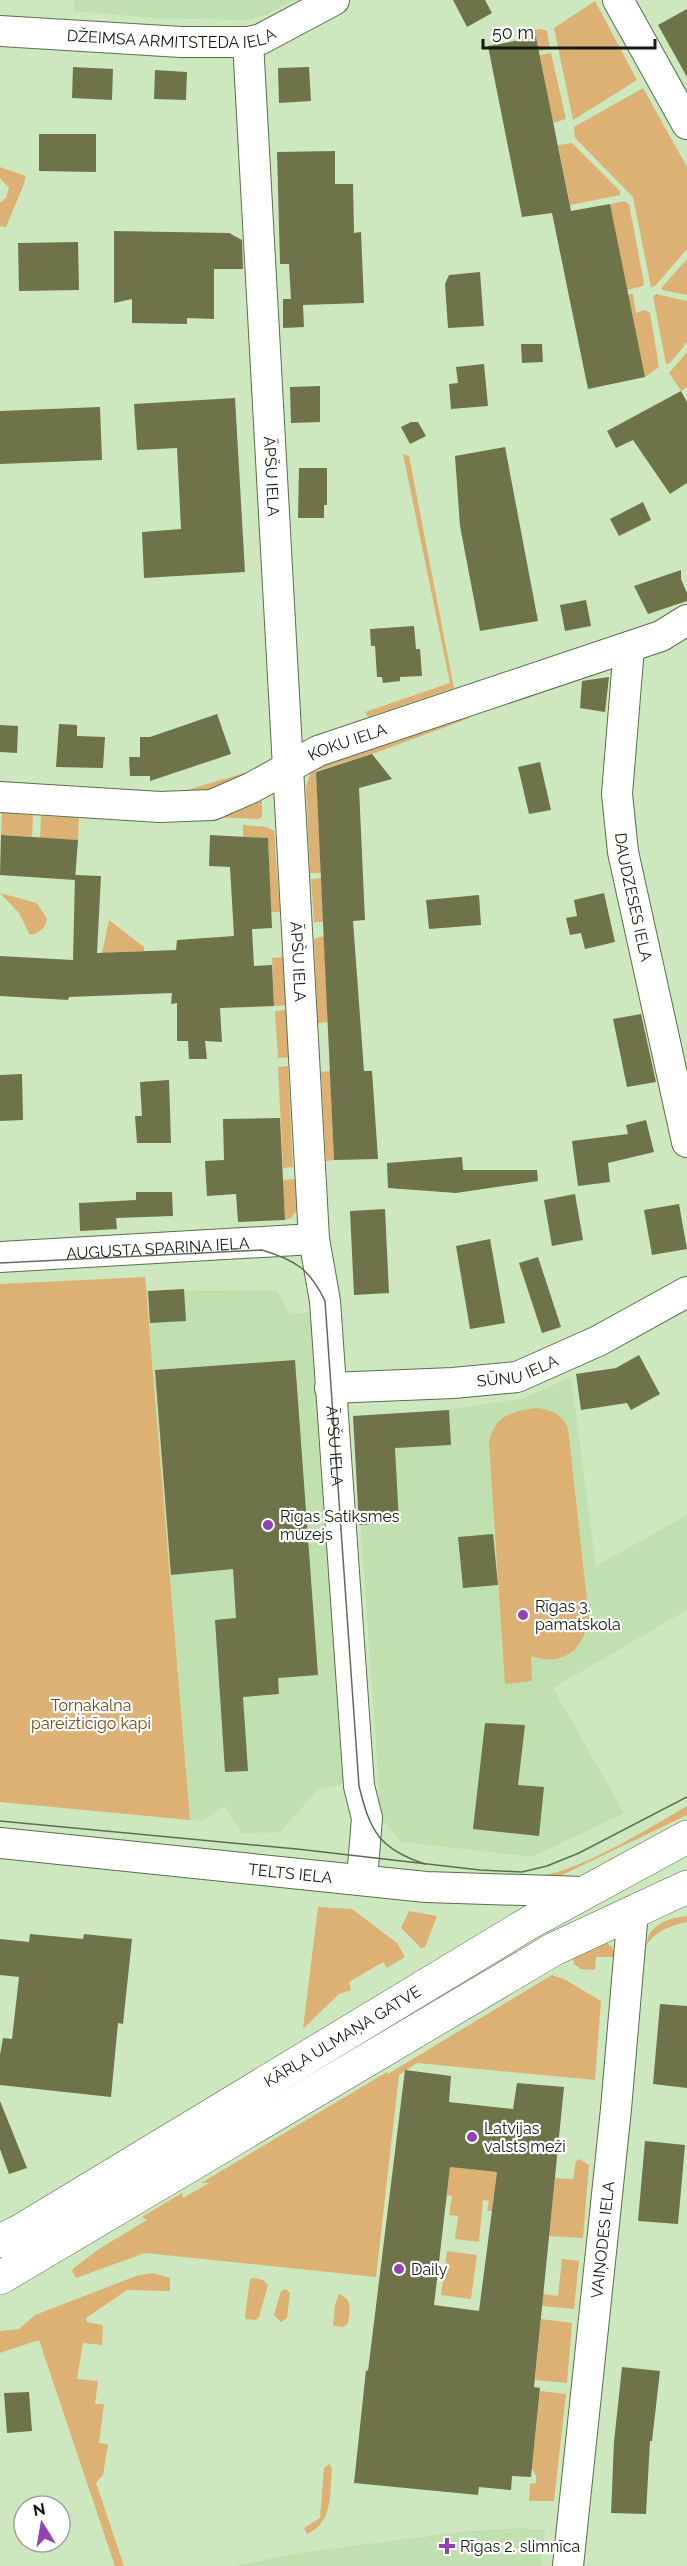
<svg xmlns="http://www.w3.org/2000/svg" width="687" height="2566" font-family="Raleway,sans-serif">
<style>
.built{fill:#c1e0b0}
.green{fill:#ddb174}
.building{fill:#6e7349;fill-rule:evenodd}
.lines{fill:none;stroke-linecap:round;stroke-linejoin:round}
.minor-casing{stroke:#586f4b;stroke-width:32}
.highway-casing{stroke:#586f4b;stroke-width:34}
.minor{stroke:#fff;stroke-width:30}
.highway{stroke:#fff;stroke-width:33}
.tram{stroke:#5d6d54;stroke-width:1.5}
.poi-dot{fill:#9243b3;stroke:#fff;stroke-width:2}
.labels{text-anchor:middle;stroke-width:4.5;stroke-linejoin:round;paint-order:stroke}
.street-label{font-size:16px;fill:#121b0d;stroke:#fff}
.poi-label{font-size:16px;fill:#121b0d;stroke:#fff;text-anchor:start}
.park-label{font-size:16px;fill:#6d4b13;stroke:#fff}
</style>
<rect width="100%" height="100%" fill="#cde8bf"/>
<g class="built">
<polygon points="74,0 293,0 268,14 248,20 155,18 74,11"/>
<polygon points="145,1277 148,1291 276,1290 290,1314 319,1311 350,1782 318,1790 280,1832 242,1833 225,1806 202,1821 190,1820"/>
<polygon points="571,1377 596,1566 687,1515 687,1610 553,1688 624,1813 532,1857 402,1842 381,1819 353,1416 449,1410 524,1398"/>
<polygon points="521,2528 545,2530 541,2566 235,2566 298,2553 468,2531"/>
</g>
<g class="green">
<polygon points="595,1 637,80 573,120 554,28"/>
<polygon points="540,29 547,31 550,49 539,51 536,37 519,40 518,34"/>
<polygon points="551,53 566,119 553,123 540,55"/>
<polygon points="643,88 687,167 687,249 655,286 651,287 633,197 575,138 574,127"/>
<polygon points="572,143 620,191 620,195 570,205 558,145"/>
<polygon points="0,167 26,176 24,184 6,227 0,226 0,203 6,198 9,188 0,178"/>
<polygon points="624,201 629,204 644,283 643,286 627,290 610,204"/>
<polygon points="687,259 687,295 662,290 662,287"/>
<polygon points="628,294 633,294 636,313 645,310 650,313 659,367 645,377"/>
<polygon points="656,294 687,301 687,342 670,363 666,364 653,296"/>
<polygon points="687,352 687,387 681,391 669,373"/>
<polygon points="403,454 409,456 454,688 368,717 365,712 450,683"/>
<polygon points="459,718 470,718 372,754 316,771 321,873 310,873 306,786 311,772 316,771 317,767"/>
<polygon points="244,773 250,774 205,794 174,794"/>
<polygon points="253,800 262,801 262,817 258,819 213,817"/>
<polygon points="2,813 33,815 32,837 1,835"/>
<polygon points="41,816 79,818 78,840 40,838"/>
<polygon points="243,825 267,827 274,831 280,912 271,912 268,838 243,837"/>
<polygon points="321,878 324,922 314,922 311,879"/>
<path d="M 0,893 L 37,903 L 47,919 C 45,929 39,933 30,935 L 19,913 Z"/>
<polygon points="109,920 144,947 144,951 102,953"/>
<polygon points="324,936 328,1022 318,1023 314,939"/>
<polygon points="284,957 286,1005 274,1006 272,958"/>
<polygon points="286,1010 289,1057 278,1058 275,1011"/>
<polygon points="288,1066 293,1167 283,1168 278,1067"/>
<polygon points="330,1071 334,1160 326,1161 321,1072"/>
<polygon points="295,1179 297,1210 291,1218 285,1220 283,1180"/>
<polygon points="145,1277 190,1820 0,1802 0,1284"/>
<path d="M 537,1408 C 552,1410 562,1414 568,1428 L 589,1619 C 583,1650 563,1667 531,1656 L 532,1681 L 505,1684 L 489,1444 C 493,1416 512,1411 537,1408 Z"/>
<path d="M 687,1806 L 687,1815 L 562,1875 L 543,1879 L 508,1880 C 523,1877 539,1876 554,1873 C 595,1862 649,1828 687,1806 Z"/>
<polygon points="318,1907 352,1909 397,1943 405,1957 387,1968 383,1962 349,1982 351,1990 339,1994 303,2029"/>
<polygon points="409,1911 437,1916 425,1947 421,1948 401,1928"/>
<path d="M 687,1916 L 687,1922 C 671,1925 654,1932 646,1946 C 648,1925 668,1918 687,1916 Z"/>
<polygon points="607,1943 612,1947 618,1957 596,1957 595,1970 581,1969 574,1964 572,1953"/>
<polygon points="552,1975 566,1980 601,2001 595,2080 417,2063 399,2075 376,2277 145,2253 76,2278 72,2271 74,2268 99,2249 147,2220 142,2217 182,2193 183,2198 209,2183 201,2183 387,2072 388,2074"/>
<polygon points="579,2159 589,2165 583,2238 549,2236 555,2178 573,2179 576,2161"/>
<polygon points="450,2167 497,2172 492,2211 487,2211 489,2201 483,2200 479,2242 455,2239 458,2216 449,2215 452,2196 447,2195"/>
<polygon points="447,2251 477,2255 471,2299 441,2295"/>
<polygon points="562,2259 579,2261 574,2309 542,2306 543,2294 558,2296"/>
<polygon points="152,2273 170,2278 170,2291 127,2290 86,2318 87,2322 103,2325 102,2345 83,2343 77,2379 98,2381 95,2404 104,2404 99,2443 108,2444 103,2475 96,2483 124,2566 115,2566 39,2340 0,2353 0,2331 19,2329 35,2315 136,2276"/>
<polygon points="254,2278 263,2280 268,2285 259,2317 256,2320 246,2319 245,2315 250,2279"/>
<polygon points="286,2289 290,2293 287,2318 281,2322 274,2315 281,2291"/>
<path d="M 339,2294 C 353,2298 350,2311 348,2323 L 344,2327 L 334,2326 L 333,2324 L 335,2305 Z"/>
<polygon points="541,2319 572,2323 567,2383 535,2380"/>
<polygon points="540,2391 566,2394 554,2501 529,2501 530,2484 536,2483 536,2476 532,2468"/>
<path d="M 329,2464 L 332,2468 C 330,2492 333,2524 307,2534 L 304,2528 L 320,2518 L 324,2468 Z"/>
</g>
<g class="building">
<polygon points="453,0 485,0 492,13 467,27"/>
<polygon points="687,9 687,77 658,25"/>
<polygon points="536,37 571,211 610,204 645,377 588,389 552,213 522,217 488,46"/>
<polygon points="73,67 113,69 112,100 72,98"/>
<polygon points="309,67 311,101 279,103 278,68"/>
<polygon points="155,70 187,72 186,100 154,99"/>
<polygon points="39,134 96,134 96,172 39,171"/>
<polygon points="335,151 335,184 353,184 354,233 361,232 364,303 303,305 304,327 283,328 283,299 291,299 289,264 280,264 277,152"/>
<polygon points="114,231 229,233 242,240 243,269 214,269 214,319 187,318 187,324 132,323 132,299 114,303"/>
<polygon points="78,242 79,290 19,291 18,243"/>
<polygon points="480,272 484,326 448,328 445,284 449,275"/>
<polygon points="521,344 542,344 543,362 522,363"/>
<polygon points="484,364 488,406 451,409 449,384 458,383 456,367"/>
<polygon points="320,386 320,422 291,423 290,387"/>
<polygon points="681,391 687,402 687,483 670,494 633,440 616,448 607,431"/>
<polygon points="235,398 245,572 144,578 142,532 181,529 177,448 137,450 134,404"/>
<polygon points="100,407 102,460 0,464 0,411"/>
<polygon points="411,422 418,422 426,436 410,444 401,427"/>
<polygon points="505,447 538,621 480,631 460,526 455,456"/>
<polygon points="299,468 327,468 327,505 324,505 324,518 298,518"/>
<polygon points="643,502 651,520 619,536 610,519"/>
<polygon points="681,570 681,579 687,593 687,601 648,614 634,586"/>
<polygon points="586,600 591,626 565,631 560,605"/>
<polygon points="414,626 416,649 420,649 422,676 400,677 400,681 383,683 382,677 377,677 375,646 371,646 370,629"/>
<polygon points="609,677 605,712 580,708 582,681"/>
<polygon points="217,714 231,754 150,781 150,776 130,776 129,757 140,757 140,737 150,737"/>
<polygon points="59,724 77,725 77,736 105,737 103,768 56,767"/>
<polygon points="0,725 18,726 17,753 0,752"/>
<polygon points="372,754 392,779 359,788 365,920 353,921 364,1071 372,1071 378,1159 334,1160 316,772"/>
<polygon points="540,762 551,810 529,814 518,767"/>
<polygon points="1,835 78,840 75,880 0,875"/>
<polygon points="210,835 268,838 272,928 252,929 254,966 272,965 274,1006 220,1008 222,1042 205,1041 207,1059 189,1059 188,1041 177,1041 177,1003 171,1004 172,993 69,997 68,1000 0,996 0,956 73,960 75,875 101,876 97,953 176,950 177,940 234,936 230,867 209,866"/>
<polygon points="604,893 615,942 585,949 581,933 570,935 566,918 577,916 574,900"/>
<polygon points="479,895 481,925 429,929 426,900"/>
<polygon points="641,1014 656,1082 627,1087 613,1019"/>
<polygon points="22,1074 23,1120 0,1121 0,1075"/>
<polygon points="169,1080 171,1143 137,1143 135,1116 142,1116 140,1082"/>
<polygon points="280,1118 285,1220 238,1222 236,1194 207,1196 205,1161 224,1160 223,1119"/>
<polygon points="646,1120 654,1152 608,1163 610,1182 578,1186 572,1141 628,1134 626,1125"/>
<polygon points="462,1157 463,1170 537,1170 538,1181 456,1193 388,1188 387,1163"/>
<polygon points="136,1192 172,1192 173,1216 116,1218 117,1229 80,1231 79,1203 136,1200"/>
<polygon points="575,1194 583,1240 552,1246 544,1200"/>
<polygon points="679,1204 687,1249 652,1255 644,1210"/>
<polygon points="385,1209 389,1293 354,1295 350,1211"/>
<polygon points="490,1239 505,1323 470,1329 456,1246"/>
<polygon points="538,1257 561,1327 542,1333 519,1263"/>
<polygon points="184,1289 186,1321 150,1323 148,1291"/>
<polygon points="639,1355 660,1394 631,1410 627,1403 581,1410 576,1374 616,1368"/>
<polygon points="295,1360 318,1675 278,1678 279,1694 243,1697 248,1771 225,1772 215,1620 236,1618 233,1569 171,1575 155,1370"/>
<polygon points="449,1410 451,1445 395,1448 399,1522 359,1525 353,1416"/>
<polygon points="493,1534 498,1585 463,1588 458,1537"/>
<polygon points="485,1723 525,1725 518,1785 544,1787 539,1836 473,1829"/>
<polygon points="30,1934 83,1939 84,1934 132,1939 123,2024 118,2023 111,2097 0,2085 0,2055 3,2038 12,2039 19,1977 0,1975 0,1939 29,1942"/>
<polygon points="660,2004 687,2006 687,2088 653,2084"/>
<path d="M 405,2070 L 451,2076 L 449,2102 L 513,2109 L 517,2083 L 564,2087 L 534,2387 L 540,2388 L 531,2477 L 512,2476 L 511,2490 L 479,2487 L 478,2495 L 354,2483 L 366,2370 L 368,2371 ZM 450,2167 L 497,2172 L 479,2311 L 434,2305 Z"/>
<polygon points="0,2101 27,2168 9,2174 0,2149"/>
<polygon points="645,2141 685,2145 678,2224 638,2221"/>
<polygon points="622,2367 660,2371 652,2441 650,2441 646,2514 611,2513 614,2442"/>
<polygon points="29,2392 32,2431 7,2433 4,2393"/>
</g>
<g class="lines">
<defs>
<g id="minor">
<polyline points="618,0 687,124"/>
<path id="s1" d="M 0,31 L 181,42 L 248,42 L 261,39 L 334,0"/>
<path id="s2" d="M 248,42 L 314,1239 L 325,1301 L 359,1786 L 367,1818 L 362,1879"/>
<path id="s3" d="M 629,647 L 617,794 L 623,852 L 687,1142"/>
<path id="s4" d="M 0,797 L 160,807 L 212,805 L 251,788 L 318,751 L 661,636 L 687,620"/>
<path id="s5" d="M 0,1257 L 314,1239"/>
<path id="s6" d="M 330,1388 L 453,1383 L 517,1377 L 598,1341 L 687,1292"/>
<path id="s7" d="M 0,1843 L 426,1887 L 583,1892"/>
<path id="s8" d="M 568,2566 L 616,2109 L 633,1911"/>
</g>
<g id="highway">
<path id="s9" d="M 0,2241 L 20,2231 L 529,1923 L 687,1837"/>
<polyline points="0,2278 554,1949 687,1887"/>
</g>
</defs>
<use href="#minor" class="minor-casing"/>
<use href="#highway" class="highway-casing"/>
<use href="#minor" class="minor"/>
<use href="#highway" class="highway"/>
<g class="tram">
<path d="M 0,1263 L 262,1250 C 295,1260 310,1269 325,1301 L 359,1786 C 370,1831 379,1849 425,1864"/>
<polyline points="0,1821 297,1849 480,1870 522,1872 547,1866 579,1853 687,1797"/>
</g>
</g>
<g class="poi-dot">
<circle cx="268" cy="1525" r="6"/>
<circle cx="523" cy="1615" r="6"/>
<circle cx="472" cy="2137" r="6"/>
<circle cx="399" cy="2269" r="6"/>
<path d="M444 2537h6v6h6v6h-6v6h-6v-6h-6v-6h6z"/>
</g>
<g class="labels">
<g class="street-label">
<text dy="6" stroke="none"><textPath href="#s1" startOffset="172">DŽEIMSA ARMITSTEDA IELA</textPath></text>
<text dy="6" stroke="none"><textPath href="#s2" startOffset="435">ĀPŠU IELA</textPath></text>
<text dy="6" stroke="none"><textPath href="#s4" startOffset="362">KOKU IELA</textPath></text>
<text dy="6" stroke="none"><textPath href="#s3" startOffset="252">DAUDZESES IELA</textPath></text>
<text dy="6" stroke="none"><textPath href="#s2" startOffset="921">ĀPŠU IELA</textPath></text>
<text dy="6" stroke="none"><textPath href="#s5" startOffset="158">AUGUSTA SPARIŅA IELA</textPath></text>
<text dy="6" stroke="none"><textPath href="#s6" startOffset="189">SŪNU IELA</textPath></text>
<text dy="6" stroke="none"><textPath href="#s2" startOffset="1407">ĀPŠU IELA</textPath></text>
<text dy="6" stroke="none"><textPath href="#s7" startOffset="292">TELTS IELA</textPath></text>
<text dy="6" stroke="none"><textPath href="#s9" startOffset="399">KĀRĻA ULMAŅA GATVE</textPath></text>
<text dy="6" stroke="none"><textPath href="#s8" startOffset="328">VAIŅODES IELA</textPath></text>
</g>
<g class="poi-label">
<text x="280" y="1522">Rīgas Satiksmes<tspan x="280" dy="18">muzejs</tspan></text>
<text x="535" y="1612">Rīgas 3.<tspan x="535" dy="18">pamatskola</tspan></text>
<text x="484" y="2134">Latvijas<tspan x="484" dy="18">valsts meži</tspan></text>
<text x="411" y="2275">Daily</text>
<text x="460" y="2552">Rīgas 2. slimnīca</text>
</g>
<g class="park-label">
<text x="91" y="1711">Torņakalna<tspan x="91" dy="18">pareizticīgo kapi</tspan></text>
</g>
</g>
<g transform="translate(42 2524) rotate(349)"><circle r="28" fill="#ffffff" stroke="#a0a49e" stroke-width="1.5"/>
<path d="M0-4.5L10 22L0 15L-10 22Z" fill="#9243b3"/>
<text y="-9" font-size="16" font-weight="bold" text-anchor="middle" fill="#121b0d">N</text>
</g>
<path d="M483 39v9h172v-9" fill="none" stroke="#121b0d" stroke-width="3"/>
<text x="492" y="39" font-size="18" fill="#121b0d" stroke="#ffffff" stroke-width="4.5" paint-order="stroke">50 m</text>
</svg>
